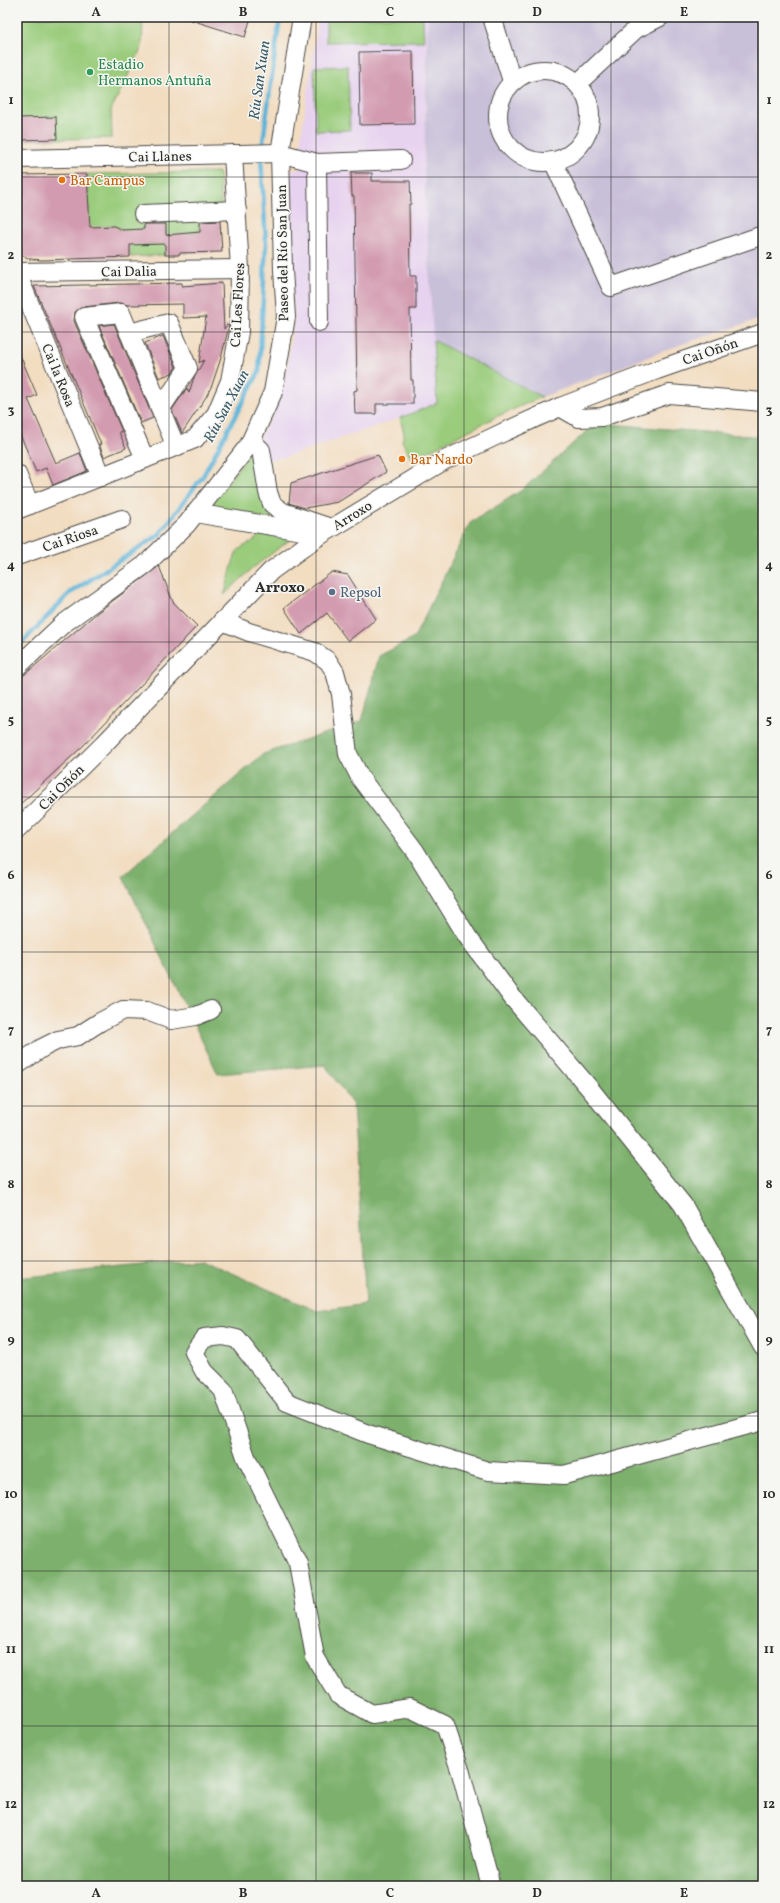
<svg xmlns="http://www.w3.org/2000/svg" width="780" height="1903" font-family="Vollkorn,serif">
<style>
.built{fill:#e7d2ef}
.industrial{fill:#c8bfd8}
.green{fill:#9acc7c;stroke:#627c54;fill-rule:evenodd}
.forest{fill:#7bb06c;stroke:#536e4c}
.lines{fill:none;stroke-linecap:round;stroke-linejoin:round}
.stream{stroke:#5cb4d9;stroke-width:4.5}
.building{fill:#d39bb0}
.minor-casing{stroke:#494642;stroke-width:20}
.minor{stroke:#fff;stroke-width:18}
.grid{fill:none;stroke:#2b2b2b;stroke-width:1;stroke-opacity:0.55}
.leisure-dot{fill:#2e9e5b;stroke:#f6f6f2;stroke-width:1.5}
.food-dot{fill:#e8710a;stroke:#f6f6f2;stroke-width:1.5}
.service-dot{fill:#5c6f8a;stroke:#f6f6f2;stroke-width:1.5}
.labels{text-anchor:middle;stroke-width:3;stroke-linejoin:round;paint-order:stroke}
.leisure-label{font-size:14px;fill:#27864d;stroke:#f6f6f2;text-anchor:start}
.street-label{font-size:14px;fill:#2b2b2b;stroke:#f6f6f2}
.food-label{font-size:14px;fill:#c56008;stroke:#f6f6f2;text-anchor:start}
.service-label{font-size:14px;fill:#4e5e75;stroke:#f6f6f2;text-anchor:start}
.water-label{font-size:15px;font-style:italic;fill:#3c5b68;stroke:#f6f6f2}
.neighbourhood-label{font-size:15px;font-weight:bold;fill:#2b2b2b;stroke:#f6f6f2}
.neatline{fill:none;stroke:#2b2b2b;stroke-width:1.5}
.grid-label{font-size:13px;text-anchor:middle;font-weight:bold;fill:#2b2b2b}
</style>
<rect width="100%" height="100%" fill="#f6f6f2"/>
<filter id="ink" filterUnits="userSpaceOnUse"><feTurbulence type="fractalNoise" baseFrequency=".025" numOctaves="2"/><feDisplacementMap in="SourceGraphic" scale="8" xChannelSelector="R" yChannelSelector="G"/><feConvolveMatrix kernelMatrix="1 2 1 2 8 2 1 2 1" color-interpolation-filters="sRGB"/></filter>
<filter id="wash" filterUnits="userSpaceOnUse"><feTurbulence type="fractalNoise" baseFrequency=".012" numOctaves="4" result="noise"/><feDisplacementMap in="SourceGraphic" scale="16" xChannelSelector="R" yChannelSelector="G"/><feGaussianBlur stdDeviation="0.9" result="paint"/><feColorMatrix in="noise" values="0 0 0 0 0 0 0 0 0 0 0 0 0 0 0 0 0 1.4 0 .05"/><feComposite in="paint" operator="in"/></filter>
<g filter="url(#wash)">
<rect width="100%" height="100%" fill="#f2ddc1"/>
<polygon class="built" points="319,17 428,17 424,169 437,403 397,419 285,457 267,460 260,437 273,415 283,388 290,348 294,316 290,249 290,170 302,169 301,137"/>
<polygon class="industrial" points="428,17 763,17 763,318 685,343 542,397 433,340 424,169"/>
<g class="green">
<polygon points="17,17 143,17 142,47 111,110 112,138 17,140"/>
<polygon points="326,17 423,17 424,41 326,42"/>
<polygon points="348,66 350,130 316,131 314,67"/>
<path d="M 219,172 L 221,206 L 200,220 L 200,232 L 187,233 L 187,253 L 165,251 L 165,255 L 130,257 L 129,230 L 122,230 L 114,226 L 100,227 L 97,229 L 33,212 L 89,211 L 87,174 ZM 166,223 L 166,243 L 144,245 L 144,224 Z"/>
<polygon points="433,340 542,397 498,416 412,459 402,441 404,433 400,418 437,403"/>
<polygon points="252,450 268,509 274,520 208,509"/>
<path d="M 261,529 L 296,535 L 254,567 L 224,595 C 228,584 232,561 237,552 C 243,543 257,545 261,529 Z"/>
</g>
<polygon class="forest" points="610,424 763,437 763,1886 17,1886 17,1278 200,1259 317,1311 366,1304 353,1105 325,1065 218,1074 123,876 263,754 362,721 379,656 414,638 470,523 522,490 591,427"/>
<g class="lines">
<g class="stream">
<polyline points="262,149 280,17"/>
<polyline points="17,648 70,593 159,535 203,476 259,372 266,244 261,157"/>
</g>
</g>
<g id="blocks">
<g class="building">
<polygon points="192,17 251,17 245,37 191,20"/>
<polygon points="413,51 414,124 360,125 359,52"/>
<polygon points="56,117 57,139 17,140 17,118"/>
<polygon points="351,173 372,173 372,181 410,181 411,204 409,204 410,276 416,276 416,309 410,309 411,380 413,380 413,404 376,404 376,414 355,414 354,391 357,390 354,196 352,196"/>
<polygon points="87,174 90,227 114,226 122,230 144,229 144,224 166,224 166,235 200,232 200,222 220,221 222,252 179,253 179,255 165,255 165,244 130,245 130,257 42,260 30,259 22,255 17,244 17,175"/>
<polygon points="182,283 182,286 222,283 224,329 227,325 229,326 221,358 212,385 206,397 182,433 172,410 187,388 189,393 193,380 204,360 199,363 206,317 183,318 183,304 128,305 120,303 83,307 75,312 74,321 122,431 119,432 126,448 104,457 99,444 101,444 34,286"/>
<polygon points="114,324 153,418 141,423 99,326"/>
<polygon points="163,336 176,367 172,373 159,378 145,343"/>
<polygon points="17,348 37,395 28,399 56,463 80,453 87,471 53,485 46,468 36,472 17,427"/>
<polygon points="378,455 386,472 338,502 305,508 289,503 291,483"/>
<polygon points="159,566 173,602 197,626 83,746 17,807 17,681 98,612"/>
<polygon points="332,572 348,575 376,619 348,641 327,613 301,634 284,608"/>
</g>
</g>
</g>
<g filter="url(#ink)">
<use href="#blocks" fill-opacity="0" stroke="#494642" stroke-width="1"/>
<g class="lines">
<defs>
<g id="minor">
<polyline points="492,17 512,81"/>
<circle cx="544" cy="116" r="46"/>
<polyline points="578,83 636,29 660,17"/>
<polyline points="17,159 280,153 317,163 319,322"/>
<polyline points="553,161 611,287 763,235"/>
<polyline points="317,163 401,160"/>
<polyline points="143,214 237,210"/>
<polyline points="17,272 240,269"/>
<polyline points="17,273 101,477"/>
<polyline points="129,333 169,323 188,368 161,408"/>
<polyline points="560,407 579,418 602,417 669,394 763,402"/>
<polyline points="249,445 257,446 261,450 268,492 272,504 283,512 331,528"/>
<polyline points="145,459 84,317 121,313 176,447"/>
<polyline points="17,474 30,505"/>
<polyline points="17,510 195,439 216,414 230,381 239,332 240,269 233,154"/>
<polyline points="195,513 302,531 319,536"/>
<polyline points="17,556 122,519"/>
<polyline points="222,621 249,632 315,652 328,661 335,672 341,694 348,754 361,779 415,851 467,936 512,997 591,1090 683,1205 763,1347"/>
<polyline points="17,667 63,624 146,564 187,524 249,445 273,392 286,317 283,270 280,153 302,17"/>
<polyline points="17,830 104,744 271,571 319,536 445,460 504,432 560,407 657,370 763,333"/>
<polyline points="17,1065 42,1048 58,1040 78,1036 100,1022 123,1010 147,1011 171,1020 196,1016 211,1010"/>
<polyline points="491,1886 461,1773 445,1725 410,1708 372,1714 338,1695 315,1657 298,1563 246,1457 223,1390 204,1371 194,1352 204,1338 223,1336 237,1339 287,1402 368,1434 488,1471 564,1475 763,1421"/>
</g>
</defs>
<use href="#minor" class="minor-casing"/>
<use href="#minor" class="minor"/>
</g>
</g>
<path class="grid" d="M 169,17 L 169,1886M 316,17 L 316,1886M 464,17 L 464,1886M 611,17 L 611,1886M 17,177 L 763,177M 17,332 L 763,332M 17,487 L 763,487M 17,642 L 763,642M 17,797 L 763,797M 17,952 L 763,952M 17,1106 L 763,1106M 17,1261 L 763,1261M 17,1416 L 763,1416M 17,1571 L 763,1571M 17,1726 L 763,1726"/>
<circle class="leisure-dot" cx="90" cy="72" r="4"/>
<g class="food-dot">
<circle cx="62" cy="180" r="4"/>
<circle cx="402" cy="459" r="4"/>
</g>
<circle class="service-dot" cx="332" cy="592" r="4"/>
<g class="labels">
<g class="leisure-label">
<text x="98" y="69">Estadio<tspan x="98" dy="16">Hermanos Antuña</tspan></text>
</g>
<g class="street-label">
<text transform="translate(160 156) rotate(-1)" y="5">Cai Llanes</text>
<text transform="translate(282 253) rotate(-91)" y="5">Paseo del Río San Juan</text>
<text transform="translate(129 271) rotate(-1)" y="5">Cai Dalia</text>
<text transform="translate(237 305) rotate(-87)" y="5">Cai Les Flores</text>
<text transform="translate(710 351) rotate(-19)" y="5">Cai Oñón</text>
<text transform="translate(59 375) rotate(68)" y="5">Cai la Rosa</text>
<text transform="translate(352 515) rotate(-32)" y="5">Arroxo</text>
<text transform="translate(70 538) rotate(-19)" y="5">Cai Riosa</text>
<text transform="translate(61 787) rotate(-45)" y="5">Cai Oñón</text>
</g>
<g class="food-label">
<text x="70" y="185">Bar Campus</text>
<text x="410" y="464">Bar Nardo</text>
</g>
<g class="service-label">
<text x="340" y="597">Repsol</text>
</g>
<g class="water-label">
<text transform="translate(259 80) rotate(-82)" y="5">Ríu San Xuan</text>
<text transform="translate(226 406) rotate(-62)" y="5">Ríu San Xuan</text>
</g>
<g class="neighbourhood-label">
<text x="280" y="592">Arroxo</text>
</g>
</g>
<rect width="780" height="1903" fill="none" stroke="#f6f6f2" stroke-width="44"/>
<rect x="22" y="22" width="736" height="1859" class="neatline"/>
<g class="grid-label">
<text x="96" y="16">A</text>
<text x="243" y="16">B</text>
<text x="390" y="16">C</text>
<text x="537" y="16">D</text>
<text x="684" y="16">E</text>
<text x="11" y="104">1</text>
<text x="769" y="104">1</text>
<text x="11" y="259">2</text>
<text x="769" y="259">2</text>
<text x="11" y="414">3</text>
<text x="769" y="414">3</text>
<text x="11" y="569">4</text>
<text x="769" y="569">4</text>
<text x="11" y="724">5</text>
<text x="769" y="724">5</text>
<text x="11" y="879">6</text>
<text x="769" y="879">6</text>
<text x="11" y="1034">7</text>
<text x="769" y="1034">7</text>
<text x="11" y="1188">8</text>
<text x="769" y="1188">8</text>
<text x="11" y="1343">9</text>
<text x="769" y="1343">9</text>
<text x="11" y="1498">10</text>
<text x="769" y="1498">10</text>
<text x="11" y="1653">11</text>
<text x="769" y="1653">11</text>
<text x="11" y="1808">12</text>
<text x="769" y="1808">12</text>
<text x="96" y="1897">A</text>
<text x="243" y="1897">B</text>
<text x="390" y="1897">C</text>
<text x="537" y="1897">D</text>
<text x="684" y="1897">E</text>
</g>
</svg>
